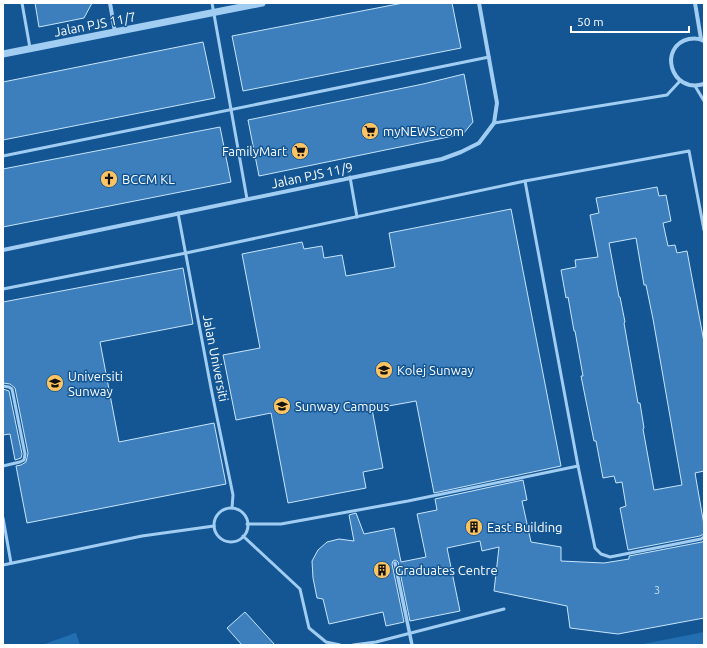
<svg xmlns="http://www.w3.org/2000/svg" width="707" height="648" font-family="Ubuntu,sans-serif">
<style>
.green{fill:#226eb1}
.building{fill:#3c7fbc;stroke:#c8e5fd;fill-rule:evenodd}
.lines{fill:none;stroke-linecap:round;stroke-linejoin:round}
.service{stroke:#a1cdf2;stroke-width:3}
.minor{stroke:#a1cdf2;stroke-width:4}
.tertiary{stroke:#a1cdf2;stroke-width:7}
.pedestrian-bridge{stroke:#a1cdf2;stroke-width:3.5}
.labels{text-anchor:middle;stroke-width:3;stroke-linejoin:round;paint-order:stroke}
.number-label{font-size:11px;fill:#cedfee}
.street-label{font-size:13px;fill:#fff;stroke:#135693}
.poi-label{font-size:13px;fill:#fff;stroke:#135693;text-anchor:start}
</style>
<rect width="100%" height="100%" fill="#135693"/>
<g class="green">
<polygon points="704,632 704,645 638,645"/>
<polygon points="76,633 80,645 42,645 75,633"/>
</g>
<g class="building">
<polygon points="35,3 92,3 84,18 39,27"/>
<polygon points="403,3 452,3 461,48 243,91 232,36"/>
<polygon points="203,42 215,98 3,140 3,82"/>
<polygon points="464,74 473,122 463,134 259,176 248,120 423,84"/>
<polygon points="220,127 231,182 3,227 3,169"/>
<path d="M 657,187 L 659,196 L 666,195 L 671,221 L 663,223 L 668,246 L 675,245 L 677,253 L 687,251 L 704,342 L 704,471 L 695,473 L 704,525 L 704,534 L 700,536 L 628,550 L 620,508 L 626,506 L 622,482 L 616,483 L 614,476 L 603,478 L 596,441 L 594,441 L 581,376 L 583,376 L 575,331 L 574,331 L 568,297 L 566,298 L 561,270 L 576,267 L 575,260 L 598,257 L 590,215 L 599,213 L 596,198 ZM 636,238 L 644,285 L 646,285 L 653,319 L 682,485 L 654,490 L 643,429 L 644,428 L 640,403 L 638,403 L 624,323 L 625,322 L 620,297 L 619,297 L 609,243 Z"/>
<polygon points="511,209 561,466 434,493 416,401 372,409 383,468 363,472 366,488 288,503 271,413 236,420 223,355 260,348 242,254 302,242 304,249 322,246 324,258 342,255 346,276 395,267 389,233"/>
<polygon points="183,268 193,324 100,342 119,442 214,423 226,484 27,523 16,466 21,465 26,462 28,453 15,388 10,384 3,383 3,302"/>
<polygon points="3,389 9,391 22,454 21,458 15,460 10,434 3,435"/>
<polygon points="523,480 527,500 522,501 531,542 561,547 561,561 604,563 629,559 629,556 702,542 704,541 704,618 618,634 570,628 567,606 494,591 499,547 482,551 480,541 447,548 460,611 410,621 398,562 397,561 395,560 393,561 392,564 404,622 386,626 383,612 329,624 323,599 317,598 313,578 312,561 318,550 327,542 339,539 354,541 349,515 356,513 364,534 394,528 401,562 426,557 417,514 437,510 435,499"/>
<polygon points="245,612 275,645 242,645 227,628"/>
</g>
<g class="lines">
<g class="service">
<polyline points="22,3 30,48"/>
<polyline points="212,3 247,199"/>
<polyline points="695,86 704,101"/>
<polyline points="494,123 667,95 680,81"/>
<polyline points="3,156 489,57"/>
<polyline points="350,177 357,217"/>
<polyline points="525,181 578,466 595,548 601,554 610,557 701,539 704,537"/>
<polyline points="178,213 211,388 233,495 232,508"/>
<polyline points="3,289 186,253 525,181 689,151 704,230"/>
<polyline points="3,386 9,387 12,389 25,454 24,460 20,462 3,466"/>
<circle cx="231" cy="525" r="17"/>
<polyline points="3,518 11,563"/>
<polyline points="247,524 281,524 408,501 578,466"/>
<polyline points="243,536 300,589 309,628 326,642 340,645"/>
<polyline points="3,565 142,536 214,526"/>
<polyline points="353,645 376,642 504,609"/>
</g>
<g class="minor">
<polyline points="110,3 115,32"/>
<polyline points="695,3 701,39"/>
<path d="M 704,41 C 699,38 694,38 689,39 C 658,46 670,94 704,84"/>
<polyline points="3,250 442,159 461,152 479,143 494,123 497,103 479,3"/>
</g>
<polyline class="tertiary" points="3,54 262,3"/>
<polyline class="pedestrian-bridge" points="395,563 412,645"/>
</g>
<defs>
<symbol id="supermarket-disc" viewBox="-11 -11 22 22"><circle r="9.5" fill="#ffc462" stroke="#135693"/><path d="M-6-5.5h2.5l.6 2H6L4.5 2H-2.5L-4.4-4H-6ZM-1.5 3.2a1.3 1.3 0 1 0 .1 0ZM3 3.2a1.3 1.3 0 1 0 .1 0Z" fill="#111"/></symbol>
<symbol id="church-disc" viewBox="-11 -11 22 22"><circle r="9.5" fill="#ffc462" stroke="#135693"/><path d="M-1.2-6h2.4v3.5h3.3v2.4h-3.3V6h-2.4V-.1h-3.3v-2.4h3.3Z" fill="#111"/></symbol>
<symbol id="university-disc" viewBox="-11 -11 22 22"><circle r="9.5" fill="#ffc462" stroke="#135693"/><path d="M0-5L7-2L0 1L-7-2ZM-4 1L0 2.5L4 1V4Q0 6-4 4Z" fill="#111"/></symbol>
<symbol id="building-disc" viewBox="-11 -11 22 22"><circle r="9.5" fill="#ffc462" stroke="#135693"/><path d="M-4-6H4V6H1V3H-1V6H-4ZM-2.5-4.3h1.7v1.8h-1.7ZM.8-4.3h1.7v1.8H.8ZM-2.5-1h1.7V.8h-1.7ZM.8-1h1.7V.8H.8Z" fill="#111"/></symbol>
</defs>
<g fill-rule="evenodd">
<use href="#supermarket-disc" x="360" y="121" width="20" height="20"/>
<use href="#supermarket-disc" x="290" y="141" width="20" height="20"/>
<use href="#church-disc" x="99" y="169" width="20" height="20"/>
<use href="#university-disc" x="374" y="360" width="20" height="20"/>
<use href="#university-disc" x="45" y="373" width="20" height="20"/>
<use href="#university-disc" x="272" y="396" width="20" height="20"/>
<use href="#building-disc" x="464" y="517" width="20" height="20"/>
<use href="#building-disc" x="372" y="560" width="20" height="20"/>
</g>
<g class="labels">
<g class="number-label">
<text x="657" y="594">3</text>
</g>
<g class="street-label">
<text transform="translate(95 24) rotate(-11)" y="5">Jalan PJS 11/7</text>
<text transform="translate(312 175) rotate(-12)" y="5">Jalan PJS 11/9</text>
<text transform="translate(216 358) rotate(79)" y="5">Jalan Universiti</text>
</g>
<g class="poi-label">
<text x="383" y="136">myNEWS.com</text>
<text x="287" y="156" text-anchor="end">FamilyMart</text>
<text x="122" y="184">BCCM KL</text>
<text x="397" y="375">Kolej Sunway</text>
<text x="68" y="381">Universiti<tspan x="68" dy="15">Sunway</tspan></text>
<text x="295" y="411">Sunway Campus</text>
<text x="487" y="532">East Building</text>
<text x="395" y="575">Graduates Centre</text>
</g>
</g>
<rect width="707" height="648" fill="none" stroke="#ffffff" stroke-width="8"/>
<path d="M571 26v6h118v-6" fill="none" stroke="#ffffff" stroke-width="2"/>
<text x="577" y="26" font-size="12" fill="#ffffff" stroke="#135693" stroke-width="3" paint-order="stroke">50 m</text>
</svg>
